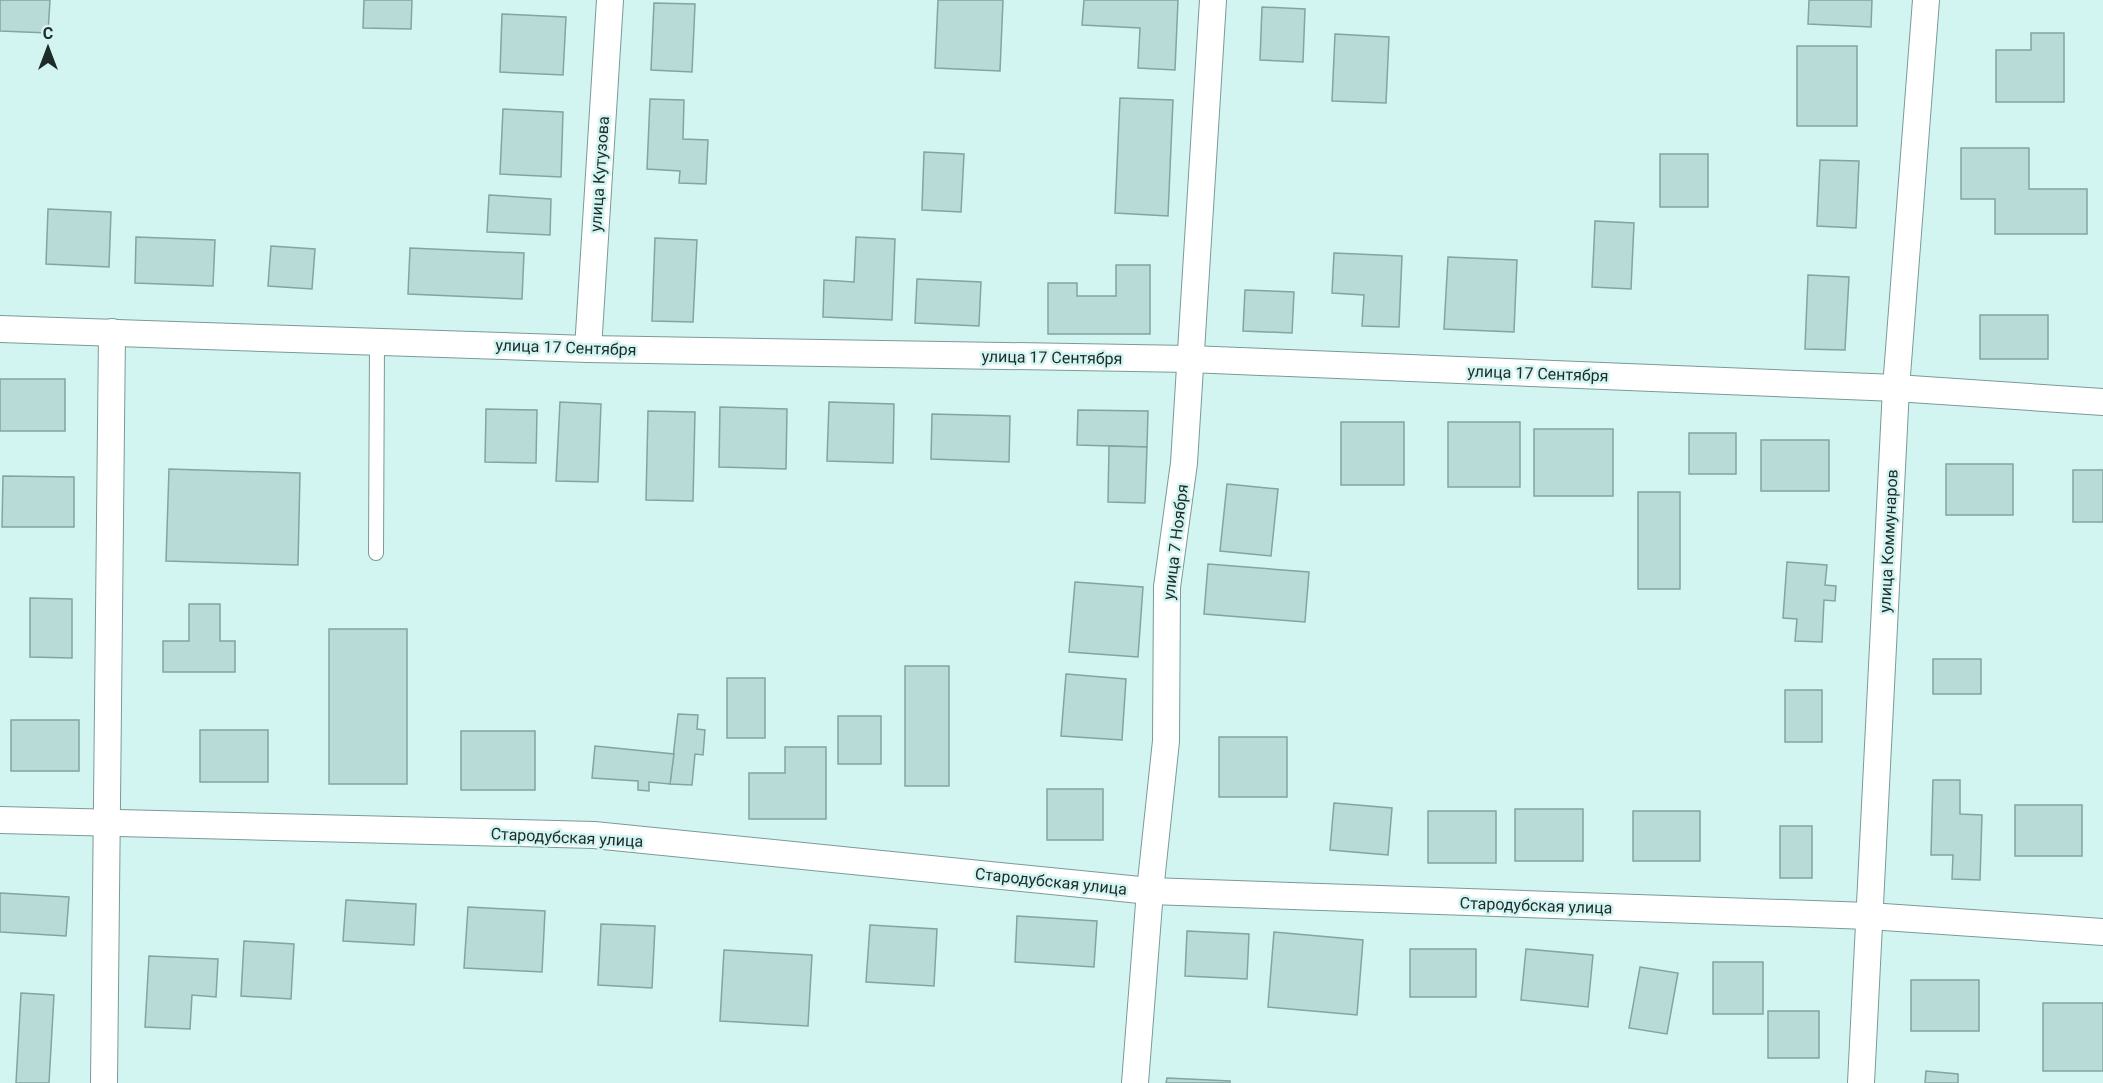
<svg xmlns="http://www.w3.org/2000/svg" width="2103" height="1083" font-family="Roboto,sans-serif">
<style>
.building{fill:#b9dbd8;stroke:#83a4a1;stroke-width:1.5}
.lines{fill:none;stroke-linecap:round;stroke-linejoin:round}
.service-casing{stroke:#7a9a97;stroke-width:16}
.minor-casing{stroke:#7a9a97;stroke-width:28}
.service{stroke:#fff;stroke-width:14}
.minor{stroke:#fff;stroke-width:26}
.labels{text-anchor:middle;stroke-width:5;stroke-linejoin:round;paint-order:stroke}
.street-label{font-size:16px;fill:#1e2b2a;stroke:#d3f5f2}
</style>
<rect width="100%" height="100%" fill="#d3f5f2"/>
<g class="building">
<polygon points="0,0 50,0 48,33 0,31"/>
<polygon points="364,0 412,0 411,29 363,28"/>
<polygon points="938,0 1003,0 1000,71 935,68"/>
<polygon points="1084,0 1178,0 1175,70 1138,68 1140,28 1082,25"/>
<polygon points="1809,0 1872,0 1871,27 1808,24"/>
<polygon points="654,3 695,4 692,72 651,70"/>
<polygon points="1262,7 1305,9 1303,62 1260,60"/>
<polygon points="502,14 566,17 563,75 500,72"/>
<polygon points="2031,33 2064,33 2064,102 1996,102 1996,50 2031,50"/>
<polygon points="1335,34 1389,37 1386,103 1332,101"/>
<rect x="1797" y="46" width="60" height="80"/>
<polygon points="1120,98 1173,100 1168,216 1115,213"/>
<polygon points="650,99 684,100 683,139 708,140 706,184 679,183 680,171 647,169"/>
<polygon points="503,109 563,112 561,177 500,174"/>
<polygon points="1961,148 2029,148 2029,189 2087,189 2087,234 1995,234 1995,199 1961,199"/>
<polygon points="924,152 964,154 961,212 922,210"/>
<rect x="1660" y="154" width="48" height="53"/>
<polygon points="1820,160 1859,161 1856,228 1817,226"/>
<polygon points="489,195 551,199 550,235 487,232"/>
<polygon points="48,209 111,212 109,267 46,264"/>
<polygon points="1595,221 1634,223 1631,289 1592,287"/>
<polygon points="136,237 215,240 213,286 135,283"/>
<polygon points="856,237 895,239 892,320 823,317 824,280 854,282"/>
<polygon points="655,238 697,240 693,322 652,321"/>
<polygon points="271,246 315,249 312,289 268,286"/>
<polygon points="410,248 524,253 522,299 408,294"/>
<polygon points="1334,253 1402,256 1399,327 1362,326 1364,295 1332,293"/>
<polygon points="1448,257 1517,260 1514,332 1444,329"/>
<polygon points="1116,265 1150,265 1150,334 1048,334 1048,283 1077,283 1077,296 1116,296"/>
<polygon points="1808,275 1849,277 1845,350 1805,349"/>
<polygon points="917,279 981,282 979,326 915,323"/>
<polygon points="1245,290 1294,292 1292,333 1243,331"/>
<rect x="1980" y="315" width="68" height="44"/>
<rect x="0" y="379" width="65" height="52"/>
<polygon points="560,402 601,404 598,482 556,481"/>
<polygon points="829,402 894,404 893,463 827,461"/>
<polygon points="720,407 787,409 786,469 719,467"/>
<polygon points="486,409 537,410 536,463 485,462"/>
<polygon points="1078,410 1148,411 1147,447 1077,445"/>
<polygon points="648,411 695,412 693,501 646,500"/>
<polygon points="932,414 1010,416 1009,462 931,459"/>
<rect x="1341" y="422" width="63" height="63"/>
<rect x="1448" y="422" width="72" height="65"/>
<rect x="1534" y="429" width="79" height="67"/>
<rect x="1689" y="433" width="47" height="41"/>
<rect x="1761" y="440" width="68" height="51"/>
<polygon points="1109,446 1147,447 1145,503 1108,502"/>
<rect x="1946" y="464" width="67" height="51"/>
<polygon points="169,469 300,473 298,565 166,561"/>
<rect x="2073" y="470" width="30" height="52"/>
<polygon points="3,476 74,477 74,527 2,527"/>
<polygon points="1227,484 1278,489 1271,556 1220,551"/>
<rect x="1638" y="492" width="42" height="97"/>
<polygon points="1787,562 1827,565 1825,585 1836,586 1835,601 1824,600 1822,642 1795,641 1797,619 1783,618"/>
<polygon points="1208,564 1309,572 1305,622 1204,614"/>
<polygon points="1075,582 1143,587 1138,657 1069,652"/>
<polygon points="30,598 72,599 72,658 30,657"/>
<polygon points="189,604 220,604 220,641 235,641 235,672 163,672 163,641 189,641"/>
<rect x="329" y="629" width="78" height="155"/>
<rect x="1933" y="659" width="48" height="35"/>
<rect x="905" y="666" width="44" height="120"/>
<polygon points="1066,674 1126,679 1122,740 1061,736"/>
<rect x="727" y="678" width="38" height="60"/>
<rect x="1785" y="690" width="37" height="52"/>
<polygon points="678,714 698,715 697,729 705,730 703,755 695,754 692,785 670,784"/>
<rect x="838" y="716" width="43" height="48"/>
<rect x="11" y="720" width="68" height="51"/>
<rect x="200" y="730" width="68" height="52"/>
<rect x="461" y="731" width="74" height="59"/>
<rect x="1219" y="737" width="68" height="60"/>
<polygon points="595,746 674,754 670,784 649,782 649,791 638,790 638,781 592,778"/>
<polygon points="785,747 826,747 826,819 749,819 749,773 785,773"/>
<polygon points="1933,780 1960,780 1960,814 1982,815 1980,880 1952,879 1953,855 1931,855"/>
<rect x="1047" y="789" width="56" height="51"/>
<polygon points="1334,803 1392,808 1388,855 1330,850"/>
<rect x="2015" y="805" width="67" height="51"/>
<rect x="1515" y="809" width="68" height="52"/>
<rect x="1428" y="811" width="68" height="52"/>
<rect x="1633" y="811" width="67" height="50"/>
<rect x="1780" y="826" width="32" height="52"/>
<polygon points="0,893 69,897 66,936 0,932"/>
<polygon points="346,900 416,904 414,945 343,941"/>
<polygon points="468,907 545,911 542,972 464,968"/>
<polygon points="1017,916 1097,921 1094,967 1015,962"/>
<polygon points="601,924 655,926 652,988 598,985"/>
<polygon points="870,925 937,929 934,986 866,982"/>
<polygon points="1187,931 1249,934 1247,979 1185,976"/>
<polygon points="1274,932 1363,940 1357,1015 1268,1007"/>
<polygon points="244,941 294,944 291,999 241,996"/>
<rect x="1410" y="949" width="66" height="48"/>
<polygon points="1526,949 1593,955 1588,1007 1521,1000"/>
<polygon points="724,950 812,955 808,1026 720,1021"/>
<polygon points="149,956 218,959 216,997 192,995 190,1029 145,1027"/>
<rect x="1713" y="962" width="50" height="52"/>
<polygon points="1640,967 1678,973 1667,1034 1629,1028"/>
<rect x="1911" y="980" width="68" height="51"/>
<polygon points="21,993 54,995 49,1083 16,1083"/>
<rect x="2043" y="1003" width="60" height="68"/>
<rect x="1768" y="1011" width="51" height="47"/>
<polygon points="1926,1071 1958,1074 1958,1083 1925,1083"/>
<polygon points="1167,1078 1230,1081 1230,1083 1166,1083"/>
</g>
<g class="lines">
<defs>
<polyline id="service" points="376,553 377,341"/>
<g id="minor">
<polyline points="0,329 588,349 1190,359 1896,388 2103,402"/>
<polyline points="588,349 610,0"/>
<polyline points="0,820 594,835 1150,891 1869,916 2103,932"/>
<polyline points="104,1083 112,332"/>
<polyline points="1135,1083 1150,891 1166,741 1167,587 1184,463 1213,0"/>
<polyline points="1861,1083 1896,388 1926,0"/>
</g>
</defs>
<use href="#service" class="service-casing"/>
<use href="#minor" class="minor-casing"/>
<use href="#service" class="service"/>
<use href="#minor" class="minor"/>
</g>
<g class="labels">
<g class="street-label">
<text transform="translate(599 174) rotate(-86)" y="6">улица Кутузова</text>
<text transform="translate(566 347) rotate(2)" y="6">улица 17 Сентября</text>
<text transform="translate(1052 357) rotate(1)" y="6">улица 17 Сентября</text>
<text transform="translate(1538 373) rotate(2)" y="6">улица 17 Сентября</text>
<text transform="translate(1888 541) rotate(-87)" y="6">улица Коммунаров</text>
<text transform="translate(1175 542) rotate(-83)" y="6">улица 7 Ноября</text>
<text transform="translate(567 837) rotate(3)" y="6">Стародубская улица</text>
<text transform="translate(1051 881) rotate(6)" y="6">Стародубская улица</text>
<text transform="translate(1536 905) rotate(2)" y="6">Стародубская улица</text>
</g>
</g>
<g transform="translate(48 48)" stroke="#d3f5f2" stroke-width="4.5" paint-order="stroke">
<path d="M0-4.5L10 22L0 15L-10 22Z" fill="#1e2b2a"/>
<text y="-9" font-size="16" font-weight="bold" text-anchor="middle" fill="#1e2b2a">С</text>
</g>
</svg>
